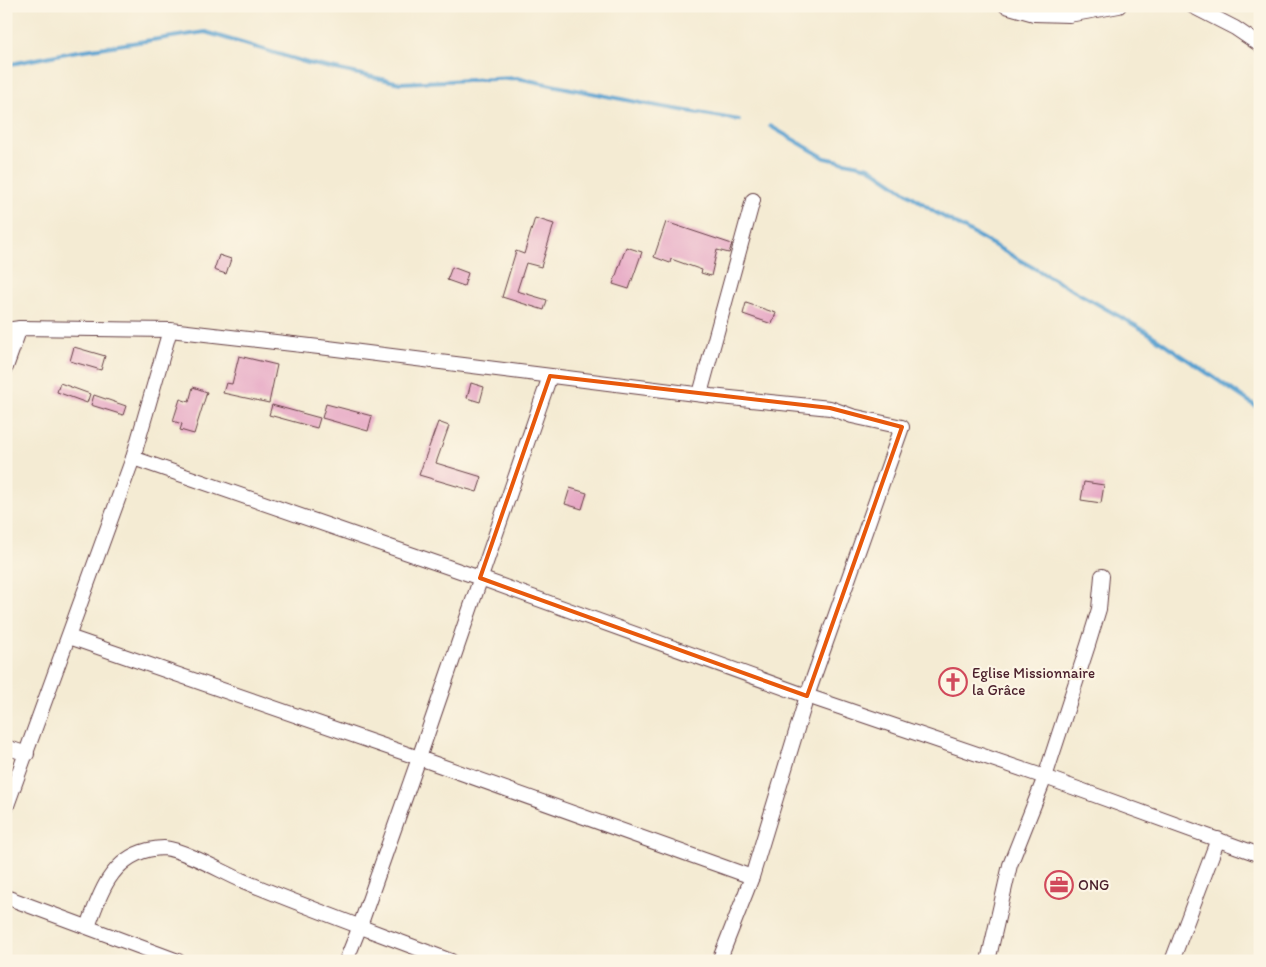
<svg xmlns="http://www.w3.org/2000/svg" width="1266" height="967" font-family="Itim,sans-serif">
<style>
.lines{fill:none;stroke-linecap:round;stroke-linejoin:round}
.stream{stroke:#5aa1d0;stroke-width:4}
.building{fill:#e6a6c4}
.minor-casing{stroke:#643e44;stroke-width:16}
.minor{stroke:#fff;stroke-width:14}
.marked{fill:none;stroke:#e8590c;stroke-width:4;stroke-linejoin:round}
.labels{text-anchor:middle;stroke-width:4.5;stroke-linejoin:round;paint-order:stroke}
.poi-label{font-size:15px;fill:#4a1f2b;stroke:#fcf5e5;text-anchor:start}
</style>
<rect width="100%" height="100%" fill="#fcf5e5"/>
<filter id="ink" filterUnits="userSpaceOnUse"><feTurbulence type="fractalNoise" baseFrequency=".02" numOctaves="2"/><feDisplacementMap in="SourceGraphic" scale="10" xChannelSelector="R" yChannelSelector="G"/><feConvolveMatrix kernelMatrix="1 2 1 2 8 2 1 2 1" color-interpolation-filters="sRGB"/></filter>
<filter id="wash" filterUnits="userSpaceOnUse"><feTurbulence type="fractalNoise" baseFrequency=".0096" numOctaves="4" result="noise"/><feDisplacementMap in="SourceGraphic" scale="20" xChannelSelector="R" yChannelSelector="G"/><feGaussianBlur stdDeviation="1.12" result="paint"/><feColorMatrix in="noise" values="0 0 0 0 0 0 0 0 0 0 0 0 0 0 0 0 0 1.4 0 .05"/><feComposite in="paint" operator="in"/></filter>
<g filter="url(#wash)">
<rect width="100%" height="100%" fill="#f4ebd3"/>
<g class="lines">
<g class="stream">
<polyline points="6,65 72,52 205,32 308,63 400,83 517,78 646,104 739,120"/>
<polyline points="770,126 825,158 869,167 935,212 1147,332 1260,409"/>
</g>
</g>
<g id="blocks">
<g class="building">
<polygon points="535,218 554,224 541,267 526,263 517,291 547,300 544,310 502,297 516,251 524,254"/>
<polygon points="666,222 732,244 729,253 717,250 711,276 701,273 702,270 671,259 670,263 654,257"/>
<polygon points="626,247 642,252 629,289 613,284"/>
<polygon points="219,255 231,259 226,274 214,270"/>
<polygon points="452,267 468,273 464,286 447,280"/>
<polygon points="746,303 776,313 772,324 743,314"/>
<polygon points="74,347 105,356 101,370 70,361"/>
<polygon points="239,356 277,365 269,403 223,393 226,383 232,384"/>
<polygon points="60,383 90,394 87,403 57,392"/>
<polygon points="471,383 484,387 480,402 467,398"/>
<polygon points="193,387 207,392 194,434 180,430 182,424 173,421 180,399 189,402"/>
<polygon points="94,395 126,406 123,415 91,405"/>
<polygon points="326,404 372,416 368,431 322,418"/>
<polygon points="272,405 320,418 317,428 269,415"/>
<polygon points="438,422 449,426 436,463 482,477 477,492 419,475"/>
<polygon points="1084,482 1104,485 1101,503 1081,500"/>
<polygon points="570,488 587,493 582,509 565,504"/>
</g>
</g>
</g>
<g filter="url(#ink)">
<use href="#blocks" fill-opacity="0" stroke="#643e44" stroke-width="1"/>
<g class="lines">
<defs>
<g id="minor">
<polyline points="1006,6 1034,14 1069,15 1119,6"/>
<polyline points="1192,6 1235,28 1260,45"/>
<polyline points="6,330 20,328 170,330 328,348 711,396 830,408 852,416 902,427 807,696 752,877 719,961"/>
<polyline points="6,367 20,328"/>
<polyline points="700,394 753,200"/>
<polyline points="133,458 480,578 807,696 1045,777 1260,855"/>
<polyline points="69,637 419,758 752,877"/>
<polyline points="6,747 27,754"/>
<polyline points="6,808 133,458 170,330"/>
<polyline points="6,897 178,961"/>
<path d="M 88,927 C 99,895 111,859 148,850 C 153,849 159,848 164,848 C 184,850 221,871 241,880 C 310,909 381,934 451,961"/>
<polyline points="346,961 360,926 419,758 550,376"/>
<polyline points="988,961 1010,865 1045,777 1088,645 1099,609 1102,576"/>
<polyline points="1172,961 1218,839"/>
</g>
</defs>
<use href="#minor" class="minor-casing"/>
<use href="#minor" class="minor"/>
</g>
</g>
<path class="marked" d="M 550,376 L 830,408 L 902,427 L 807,696 L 480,578 Z"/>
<defs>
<symbol id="church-ring" viewBox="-11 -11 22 22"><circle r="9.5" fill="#fcf5e5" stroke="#d1495b" stroke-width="1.5"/><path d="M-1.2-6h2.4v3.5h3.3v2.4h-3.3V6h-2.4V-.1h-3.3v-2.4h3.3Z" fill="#d1495b"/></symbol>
<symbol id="office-ring" viewBox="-11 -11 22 22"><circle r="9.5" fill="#fcf5e5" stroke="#d1495b" stroke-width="1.5"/><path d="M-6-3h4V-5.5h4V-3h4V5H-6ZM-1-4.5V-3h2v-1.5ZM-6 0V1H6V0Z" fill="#d1495b"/></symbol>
</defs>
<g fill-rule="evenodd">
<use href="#church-ring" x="937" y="666" width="32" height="32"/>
<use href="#office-ring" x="1043" y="869" width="32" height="32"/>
</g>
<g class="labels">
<g class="poi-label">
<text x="972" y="678">Eglise Missionnaire<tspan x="972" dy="17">la Grâce</tspan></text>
<text x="1078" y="890">ONG</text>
</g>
</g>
<rect width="1266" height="967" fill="none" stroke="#fcf5e5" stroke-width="25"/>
</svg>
